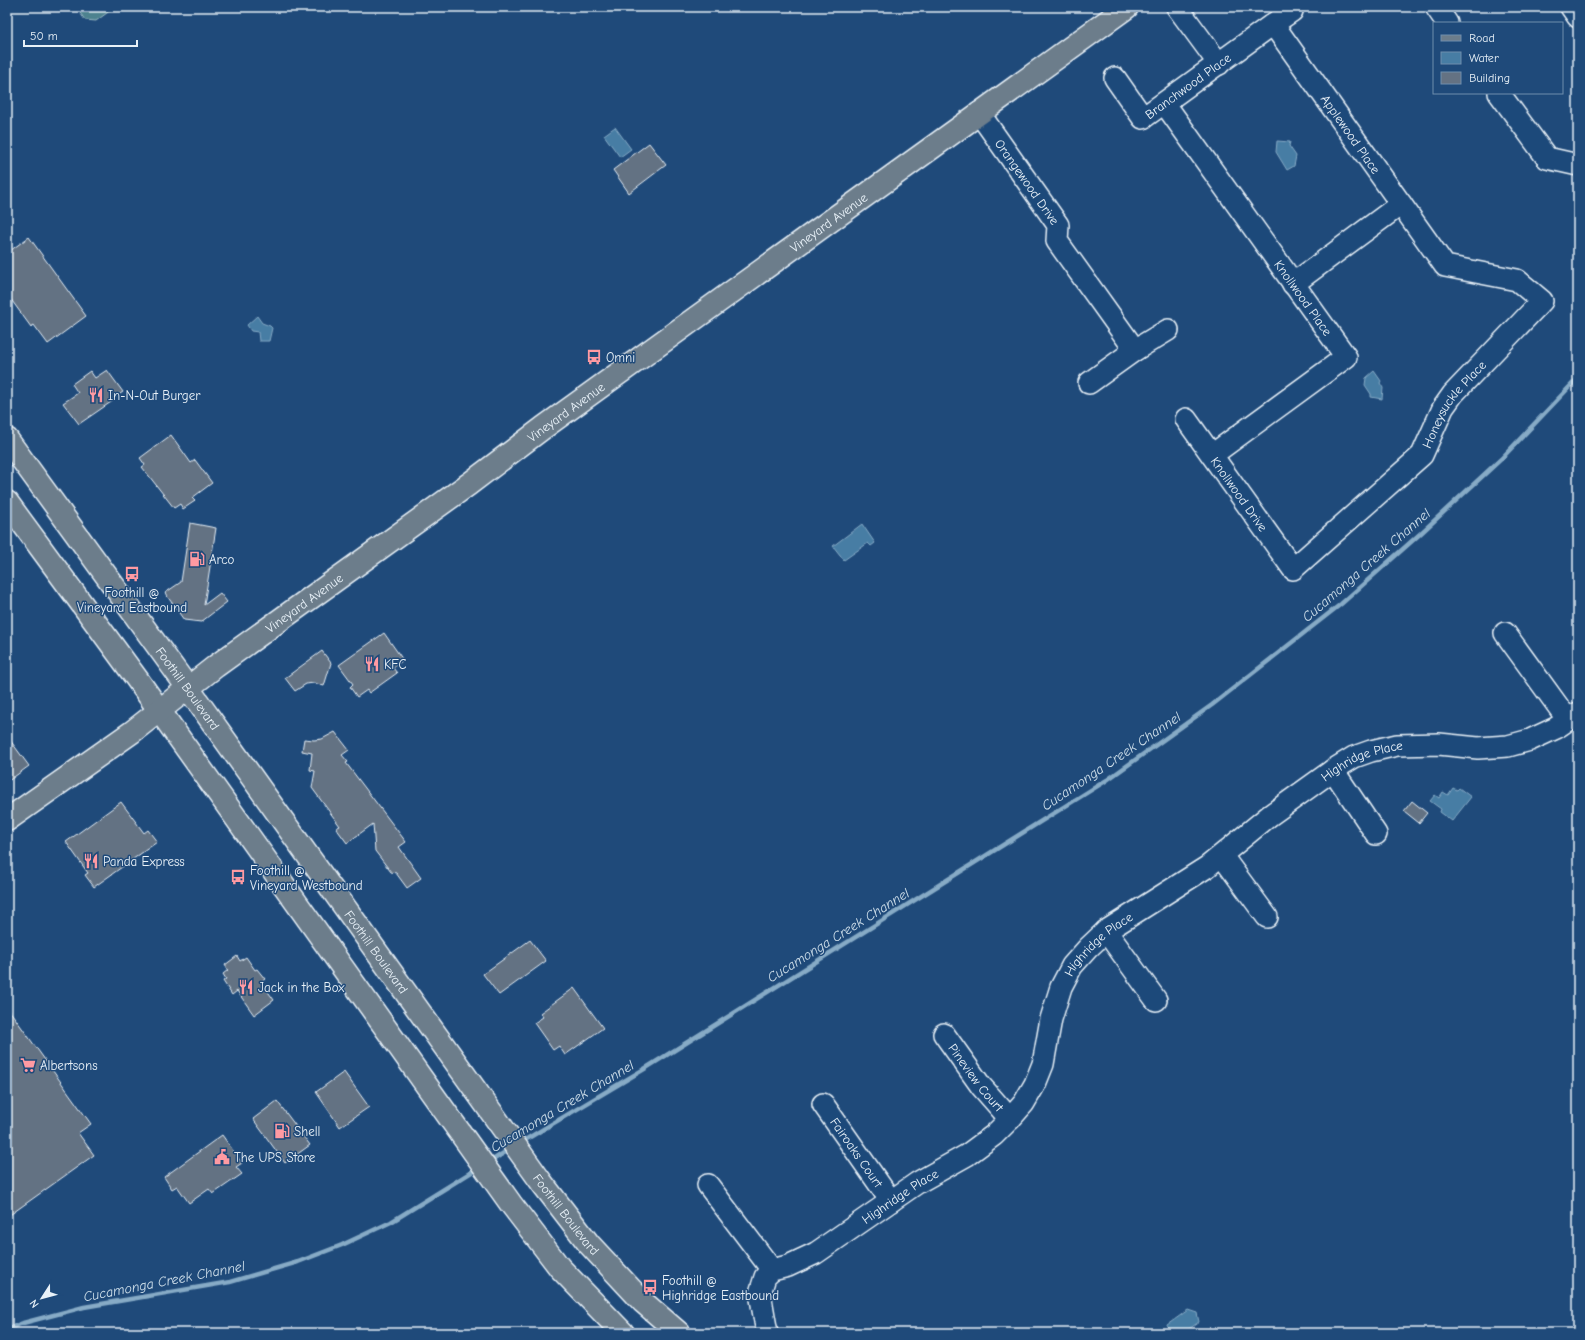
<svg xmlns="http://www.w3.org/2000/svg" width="1585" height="1340" font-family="'Comic Neue',sans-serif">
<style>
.green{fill:#4e828f;stroke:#9bbac4}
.water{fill:#477da4;stroke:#87abc6}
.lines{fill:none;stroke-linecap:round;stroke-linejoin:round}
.stream{stroke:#87abc6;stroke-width:4.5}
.building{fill:#647283;stroke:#e8f1f8}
.minor-casing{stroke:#e8f1f8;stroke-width:24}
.major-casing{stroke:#e8f1f8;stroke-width:25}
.minor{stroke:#1f4a7a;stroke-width:21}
.major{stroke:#6c7d8b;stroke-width:22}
.labels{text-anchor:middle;stroke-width:3;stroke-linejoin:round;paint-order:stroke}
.street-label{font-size:13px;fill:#e8f1f8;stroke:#1f4a7a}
.poi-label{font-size:13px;fill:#e8f1f8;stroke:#1f4a7a;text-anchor:start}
.water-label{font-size:14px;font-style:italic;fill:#d0e0eb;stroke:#1f4a7a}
</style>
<rect width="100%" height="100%" fill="#1f4a7a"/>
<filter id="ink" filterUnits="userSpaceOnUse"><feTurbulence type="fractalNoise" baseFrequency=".025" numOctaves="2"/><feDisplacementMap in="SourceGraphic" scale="8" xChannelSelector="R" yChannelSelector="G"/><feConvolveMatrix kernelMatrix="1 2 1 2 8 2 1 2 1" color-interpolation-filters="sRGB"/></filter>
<g filter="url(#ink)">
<polygon class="green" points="76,7 115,7 96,21 85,20"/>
<g class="water">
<polygon points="615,127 631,149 620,157 604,135"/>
<polygon points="1277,141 1290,142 1289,146 1296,156 1294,166 1287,170 1276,152"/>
<polygon points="257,316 262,323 270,326 272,328 269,341 259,341 258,332 251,331 247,325"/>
<polygon points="1374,371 1381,381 1380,383 1383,388 1382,399 1371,397 1371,394 1365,385 1366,378"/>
<polygon points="862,524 875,543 871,546 868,543 844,560 833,546"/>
<polygon points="1453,788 1457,790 1459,788 1471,797 1452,821 1440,812 1441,809 1430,801 1435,795 1439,798 1443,792 1448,795"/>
<polygon points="1188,1310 1197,1313 1199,1322 1183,1333 1169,1333 1167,1325"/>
</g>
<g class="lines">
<g class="stream">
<polyline points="520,1143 646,1068 1107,780 1212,705 1341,604 1421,533 1501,459 1578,378"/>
<polyline points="488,1163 510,1149"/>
<polyline points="7,1329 23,1323 84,1307 230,1282 298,1262 342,1245 391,1222 478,1168"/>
</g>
</g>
<g class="building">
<polygon points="649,143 666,165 629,193 613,170"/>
<polygon points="29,237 86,316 48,344 34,325 31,327 7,294 7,253"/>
<polygon points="107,370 123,392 114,398 114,400 79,424 63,403 78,393 72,384 90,371 95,378"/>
<polygon points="171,435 191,463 195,460 212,483 192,498 195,501 183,509 180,504 174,508 142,467 145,465 140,458"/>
<polygon points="190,523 216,528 204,605 220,593 227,602 201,622 184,620 165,593 181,582"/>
<polygon points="384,633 403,660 393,668 397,673 369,693 367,690 357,697 350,687 353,684 339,665"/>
<polygon points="322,651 331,663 324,686 314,683 306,684 295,691 285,678"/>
<polygon points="335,732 349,750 342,755 348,762 346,763 406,842 399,847 421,878 407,888 396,873 391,872 375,851 373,824 347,843 336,828 340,826 312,788 315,771 310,770 312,753 302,751 304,739 314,740 322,739"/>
<polygon points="7,736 29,766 7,782"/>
<polygon points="1412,801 1427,813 1419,823 1404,811"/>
<polygon points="121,802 144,833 148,830 157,842 94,887 85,875 88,873 66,842"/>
<polygon points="530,940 546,961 499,995 483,974"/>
<polygon points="237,956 240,961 246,957 255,970 257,969 265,979 261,982 274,1000 254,1015 237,991 232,995 223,981 226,979 223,974 228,970 225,965"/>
<polygon points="574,988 603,1028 565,1055 559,1046 553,1050 534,1023 543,1017 540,1013"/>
<polygon points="7,1007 91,1124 78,1133 94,1155 7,1217"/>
<polygon points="344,1072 369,1107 340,1127 316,1092"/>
<polygon points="277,1101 310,1145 285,1163 253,1119"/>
<polygon points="222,1135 242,1163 236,1167 242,1174 213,1194 209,1189 189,1203 177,1186 172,1189 164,1177"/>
</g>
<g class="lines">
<defs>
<g id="minor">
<polyline points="1177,7 1219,64"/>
<polyline points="1436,7 1447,23"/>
<polyline points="1571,7 1578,17"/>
<path id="s1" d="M 1115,78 L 1143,118 L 1273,24"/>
<polyline points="1499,93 1547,158 1578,165"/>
<path id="s2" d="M 1165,104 L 1346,357 L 1212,455"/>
<path id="s3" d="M 979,113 L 1058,225 L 1057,241 L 1135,350"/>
<polyline points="1293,284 1401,204"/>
<polyline points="1089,383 1135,350 1168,330"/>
<path id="s4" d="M 1186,419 L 1293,569 L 1422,455 L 1443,408 L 1453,394 L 1542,301 L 1517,280 L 1445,266 L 1273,24 L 1292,11 L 1289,7"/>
<polyline points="1505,633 1568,720"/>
<polyline points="1333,770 1376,834"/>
<polyline points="1222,856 1267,917"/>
<polyline points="1106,931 1156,1000"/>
<path id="s5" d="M 944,1034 L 981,1086 L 1010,1119"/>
<path id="s6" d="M 823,1104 L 891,1201"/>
<polyline points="708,1185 772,1270"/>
<path id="s7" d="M 767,1333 L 760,1293 L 765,1277 L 772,1270 L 788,1266 L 816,1253 L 917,1183 L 967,1155 L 994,1135 L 1010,1119 L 1024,1103 L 1035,1084 L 1043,1064 L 1051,1019 L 1061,987 L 1072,966 L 1088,948 L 1106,931 L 1207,867 L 1269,816 L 1333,770 L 1354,757 L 1371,751 L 1397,745 L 1439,744 L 1478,748 L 1508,746 L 1530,740 L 1556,728 L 1578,713"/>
</g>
<g id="major">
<path id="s8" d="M 7,439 L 188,688 L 542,1183 L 589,1244 L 643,1302 L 679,1333"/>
<polyline points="7,502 137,679 511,1204 560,1268 623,1333"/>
<path id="s9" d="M 7,820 L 132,732 L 216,666 L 469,484 L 543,428 L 1127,7"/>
</g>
</defs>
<use href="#minor" class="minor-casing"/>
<use href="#major" class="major-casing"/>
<use href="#minor" class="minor"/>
<use href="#major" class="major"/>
</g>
</g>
<defs>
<symbol id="bus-bare" viewBox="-9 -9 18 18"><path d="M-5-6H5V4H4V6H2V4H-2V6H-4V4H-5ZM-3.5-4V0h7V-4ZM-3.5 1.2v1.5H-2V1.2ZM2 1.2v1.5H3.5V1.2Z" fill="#ff9aa2" stroke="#1f4a7a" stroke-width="2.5" paint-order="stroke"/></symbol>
<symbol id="restaurant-bare" viewBox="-9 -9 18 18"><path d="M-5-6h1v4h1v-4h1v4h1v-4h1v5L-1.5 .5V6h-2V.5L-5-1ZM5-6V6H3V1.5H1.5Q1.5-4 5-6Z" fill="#ff9aa2" stroke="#1f4a7a" stroke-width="2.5" paint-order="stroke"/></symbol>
<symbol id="fuel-bare" viewBox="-9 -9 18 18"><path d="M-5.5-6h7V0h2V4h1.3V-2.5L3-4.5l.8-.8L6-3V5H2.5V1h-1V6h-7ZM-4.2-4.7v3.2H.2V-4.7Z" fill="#ff9aa2" stroke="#1f4a7a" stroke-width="2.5" paint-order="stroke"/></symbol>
<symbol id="supermarket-bare" viewBox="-9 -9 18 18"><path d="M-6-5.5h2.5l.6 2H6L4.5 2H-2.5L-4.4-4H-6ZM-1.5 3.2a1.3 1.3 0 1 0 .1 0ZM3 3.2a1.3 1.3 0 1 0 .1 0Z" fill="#ff9aa2" stroke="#1f4a7a" stroke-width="2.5" paint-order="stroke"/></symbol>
<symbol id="civic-bare" viewBox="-9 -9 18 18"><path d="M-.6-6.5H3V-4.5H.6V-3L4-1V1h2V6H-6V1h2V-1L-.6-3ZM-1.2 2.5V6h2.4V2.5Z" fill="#ff9aa2" stroke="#1f4a7a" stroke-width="2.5" paint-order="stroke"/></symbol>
</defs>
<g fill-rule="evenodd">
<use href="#bus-bare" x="583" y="346" width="22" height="22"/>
<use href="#restaurant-bare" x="85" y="384" width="22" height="22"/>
<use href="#fuel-bare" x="186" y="548" width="22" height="22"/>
<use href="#bus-bare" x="121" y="563" width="22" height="22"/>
<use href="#restaurant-bare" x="361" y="653" width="22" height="22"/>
<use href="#restaurant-bare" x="80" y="850" width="22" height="22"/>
<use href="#bus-bare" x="227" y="866" width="22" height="22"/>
<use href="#restaurant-bare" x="235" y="976" width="22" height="22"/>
<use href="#supermarket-bare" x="17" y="1054" width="22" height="22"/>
<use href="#fuel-bare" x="271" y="1120" width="22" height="22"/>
<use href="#civic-bare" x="211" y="1146" width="22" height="22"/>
<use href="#bus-bare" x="639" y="1276" width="22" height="22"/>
</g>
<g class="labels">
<g class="street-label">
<text dy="5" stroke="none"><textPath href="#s1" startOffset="104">Branchwood Place</textPath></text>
<text transform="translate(1351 134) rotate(55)" y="5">Applewood Place</text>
<text dy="5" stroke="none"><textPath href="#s3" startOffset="84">Orangewood Drive</textPath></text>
<text dy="5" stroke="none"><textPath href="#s9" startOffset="1016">Vineyard Avenue</textPath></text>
<text dy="5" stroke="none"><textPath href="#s2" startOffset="238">Knollwood Place</textPath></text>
<text dy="5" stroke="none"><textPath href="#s4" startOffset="417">Honeysuckle Place</textPath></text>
<text dy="5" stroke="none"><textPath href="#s9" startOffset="692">Vineyard Avenue</textPath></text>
<text dy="5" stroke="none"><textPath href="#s4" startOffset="92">Knollwood Drive</textPath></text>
<text dy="5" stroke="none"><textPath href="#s9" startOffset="368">Vineyard Avenue</textPath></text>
<text dy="5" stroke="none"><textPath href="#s8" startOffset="308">Foothill Boulevard</textPath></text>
<text dy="5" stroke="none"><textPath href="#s7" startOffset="877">Highridge Place</textPath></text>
<text dy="5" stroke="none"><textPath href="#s7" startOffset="553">Highridge Place</textPath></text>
<text dy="5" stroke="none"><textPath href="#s8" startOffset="632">Foothill Boulevard</textPath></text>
<text dy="5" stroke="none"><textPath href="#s5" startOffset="54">Pineview Court</textPath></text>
<text dy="5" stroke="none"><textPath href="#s6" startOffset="59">Fairoaks Court</textPath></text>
<text dy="5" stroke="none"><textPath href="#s7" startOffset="216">Highridge Place</textPath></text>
<text dy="5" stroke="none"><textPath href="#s8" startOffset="956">Foothill Boulevard</textPath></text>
</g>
<g class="poi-label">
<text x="606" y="362">Omni</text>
<text x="108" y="400">In-N-Out Burger</text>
<text x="209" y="564">Arco</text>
<text x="132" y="597" text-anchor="middle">Foothill @<tspan x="132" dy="15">Vineyard Eastbound</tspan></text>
<text x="384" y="669">KFC</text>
<text x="103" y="866">Panda Express</text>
<text x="250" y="875">Foothill @<tspan x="250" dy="15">Vineyard Westbound</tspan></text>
<text x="258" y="992">Jack in the Box</text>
<text x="40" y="1070">Albertsons</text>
<text x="294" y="1136">Shell</text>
<text x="234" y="1162">The UPS Store</text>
<text x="662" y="1285">Foothill @<tspan x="662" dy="15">Highridge Eastbound</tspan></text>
</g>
<g class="water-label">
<text transform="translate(1366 565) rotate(-41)" y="5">Cucamonga Creek Channel</text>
<text transform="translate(1111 761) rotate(-34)" y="5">Cucamonga Creek Channel</text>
<text transform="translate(838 935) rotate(-32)" y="5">Cucamonga Creek Channel</text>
<text transform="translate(562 1106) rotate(-31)" y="5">Cucamonga Creek Channel</text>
<text transform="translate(164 1281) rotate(-11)" y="5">Cucamonga Creek Channel</text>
</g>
</g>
<rect width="1585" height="1340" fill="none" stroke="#1f4a7a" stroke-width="24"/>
<rect x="12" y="12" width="1561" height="1316" fill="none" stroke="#e8f1f8" stroke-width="1.5" filter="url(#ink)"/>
<rect x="1433" y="22" width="130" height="72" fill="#1f4a7a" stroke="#6f8dac"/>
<rect x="1441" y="35" width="20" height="6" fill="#6c7d8b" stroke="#6f8dac"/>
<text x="1469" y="42" font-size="12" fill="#e8f1f8">Road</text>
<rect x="1441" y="52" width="20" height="12" fill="#477da4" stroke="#6f8dac"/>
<text x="1469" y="62" font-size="12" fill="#e8f1f8">Water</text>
<rect x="1441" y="72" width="20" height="12" fill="#647283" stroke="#6f8dac"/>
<text x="1469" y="82" font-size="12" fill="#e8f1f8">Building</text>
<g transform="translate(42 1298) rotate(234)" stroke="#1f4a7a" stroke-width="3" paint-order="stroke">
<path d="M0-3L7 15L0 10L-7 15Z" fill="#e8f1f8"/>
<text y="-6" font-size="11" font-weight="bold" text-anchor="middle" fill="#e8f1f8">N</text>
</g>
<path d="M24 40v6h113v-6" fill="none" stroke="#e8f1f8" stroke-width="2"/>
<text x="30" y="40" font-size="12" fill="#e8f1f8" stroke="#1f4a7a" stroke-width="3" paint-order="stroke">50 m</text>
</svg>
